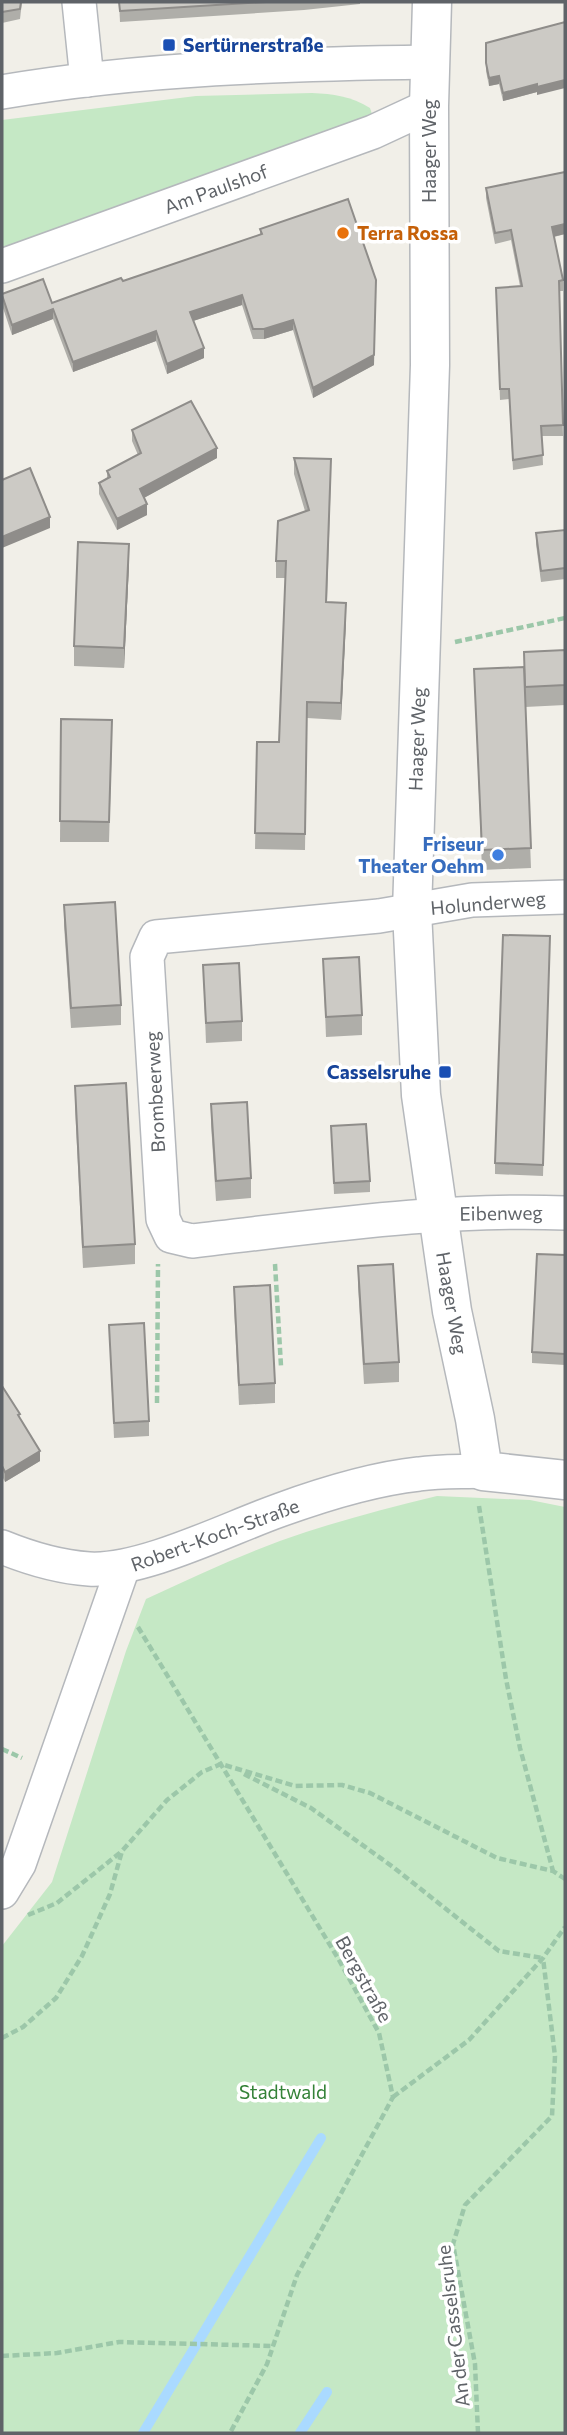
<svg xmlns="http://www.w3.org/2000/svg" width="567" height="2435" font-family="Commissioner,sans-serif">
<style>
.green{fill:#c5e8c5}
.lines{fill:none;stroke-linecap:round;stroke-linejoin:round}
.stream{stroke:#aadaff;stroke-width:10}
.minor-casing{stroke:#b5b8bc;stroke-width:36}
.tertiary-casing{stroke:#b5b8bc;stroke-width:41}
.path{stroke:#9cc7a9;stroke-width:4.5;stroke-dasharray:7 3.5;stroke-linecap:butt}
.minor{stroke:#fff;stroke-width:33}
.tertiary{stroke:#fff;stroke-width:38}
.wall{fill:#afaea9}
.shaded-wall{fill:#8f8d8a}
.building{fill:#cccac5;stroke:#8f8d8a;stroke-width:2}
.transit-dot{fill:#1a4fb4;stroke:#fff;stroke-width:2.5}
.food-dot{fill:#e8710a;stroke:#fff;stroke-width:2.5}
.shop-dot{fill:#3f7fe0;stroke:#fff;stroke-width:2.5}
.labels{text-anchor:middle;stroke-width:7;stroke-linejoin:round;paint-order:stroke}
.transit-label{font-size:19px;font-weight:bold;fill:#164399;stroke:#fff;text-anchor:start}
.street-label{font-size:19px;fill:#5f6368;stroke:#fff}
.food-label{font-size:19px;font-weight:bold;fill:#c56008;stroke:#fff;text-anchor:start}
.shop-label{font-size:19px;font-weight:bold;fill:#366cbe;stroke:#fff;text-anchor:end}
.park-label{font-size:19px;fill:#348238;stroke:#fff}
</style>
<rect width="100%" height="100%" fill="#f1efe8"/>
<g class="green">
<path d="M 312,93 C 333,94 351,96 370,108 L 373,117 L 2,256 L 2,120 L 196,96 Z"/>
<path d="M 437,1496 L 530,1500 L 565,1507 L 565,2433 L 2,2433 L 2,1946 L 52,1882 L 126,1651 L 146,1599 C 198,1575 251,1550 306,1532 C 349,1518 392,1507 437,1496 Z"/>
</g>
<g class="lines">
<g class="stream">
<polyline points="143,2433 321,2138"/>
<polyline points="300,2433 327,2392"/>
</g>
<defs>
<g id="minor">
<polyline points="79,2 87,80"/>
<path d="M 2,92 C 143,68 286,64 429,62"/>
<polyline points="2,266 373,132 429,106"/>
<path d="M 565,897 L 472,900 L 379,916 L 156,937 L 147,957 L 163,1219 L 171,1236 L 192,1241 C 316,1227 441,1208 565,1213"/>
<path d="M 2,1547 C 29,1558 59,1567 89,1569 C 142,1572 229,1528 280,1510 C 324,1494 372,1479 419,1474 C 440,1471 461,1472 483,1471"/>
<polyline points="2,1892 19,1864 123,1567"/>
</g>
<polyline id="tertiary" points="432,2 429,106 430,365 412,911 421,1095 452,1311 475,1419 483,1471 565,1480"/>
</defs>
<use href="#minor" class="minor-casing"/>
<use href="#tertiary" class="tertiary-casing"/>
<g class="path">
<polyline points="455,642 565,618"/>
<polyline points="275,1264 281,1366"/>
<polyline points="157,1403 158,1264"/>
<polyline points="479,1506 506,1679 520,1748 553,1871"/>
<polyline points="138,1627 339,1960 379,2033 393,2097 297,2275 267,2364 230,2433"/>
<polyline points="2,1749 22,1758"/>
<polyline points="244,1774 311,1808 393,1867 499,1951 543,1958"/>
<polyline points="28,1915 57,1903 121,1852"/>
<polyline points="2,2038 23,2027 56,1998 82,1956 110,1894 122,1851 167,1800 202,1772 221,1764 295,1786 342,1785 370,1793 497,1858 553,1871 565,1879"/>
<polyline points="393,2097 469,2040 543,1958 565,1927"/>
<polyline points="2,2356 57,2353 119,2342 274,2346"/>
<polyline points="478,2433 475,2364 453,2244 465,2205 552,2116 555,2056 543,1958"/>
</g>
<use href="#minor" class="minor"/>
<use href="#tertiary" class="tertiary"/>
</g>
<g class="wall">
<polygon points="2,2 22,2 20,19 2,23"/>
<polygon points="119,2 360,2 360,4 304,10 120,22"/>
<polygon points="565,22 537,95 537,92 503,101 499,84 489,86 486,71 486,43"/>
<polygon points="565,172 565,234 554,237 563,280 563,291 559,291 563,436 542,436 543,465 513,470 509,399 500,400 496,288 520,286 511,240 495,244 486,198 486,188"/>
<polygon points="260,229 374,365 313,398 293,330 264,339 253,339 242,305 193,321 204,358 167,374 156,341 73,372 53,319 12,335 2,305 2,294 52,303 123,281 260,235"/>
<polygon points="132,430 217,458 144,498 147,515 117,530 99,494 99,483 107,479 107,471 138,455 132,441"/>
<polygon points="294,458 331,475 327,602 346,620 341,720 307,718 305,850 255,849 257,742 279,742 286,578 276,578 276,561 305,511 294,474"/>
<polygon points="565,530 565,579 541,582 536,544 536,533"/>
<polygon points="129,564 124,668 74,666 74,646"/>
<polygon points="565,650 565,705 525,707 531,868 482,870 474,669 524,667 524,652"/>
<polygon points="61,719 112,740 109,842 60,842"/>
<polygon points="64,905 121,1005 121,1025 71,1028 64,925"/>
<polygon points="550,936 543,1176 495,1174 495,1163"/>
<polygon points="323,959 362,1015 362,1035 326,1037"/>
<polygon points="203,965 242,1021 242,1041 206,1043"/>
<polygon points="75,1086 135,1244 135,1264 83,1268 75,1106"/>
<polygon points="211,1104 251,1178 251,1198 216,1201 211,1124"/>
<polygon points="331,1126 370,1181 370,1192 334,1194"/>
<polygon points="565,1255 565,1365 532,1363 532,1352"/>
<polygon points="358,1266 399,1362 399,1382 364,1384 358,1286"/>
<polygon points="234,1287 275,1383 275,1403 239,1405 234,1307"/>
<polygon points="109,1325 149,1421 149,1436 114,1438"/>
<polygon points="2,1386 20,1418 40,1461 5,1482 2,1476"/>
</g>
<g class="shaded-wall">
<polygon points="499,76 499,84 489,86 489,78"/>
<polygon points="565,80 565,88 537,95 537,92 503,101 503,93 537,84"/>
<polygon points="565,224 565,234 552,237 552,227"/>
<polygon points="376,280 374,365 313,398 313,388"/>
<polygon points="242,295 242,305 190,322 190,312"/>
<polygon points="53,309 53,319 12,335 12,325"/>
<polygon points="293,320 293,330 264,339 264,329"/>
<polygon points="156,331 156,341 73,372 73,362"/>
<polygon points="204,348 204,358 167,374 167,364"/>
<polygon points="217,448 217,458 140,500 140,489"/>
<polygon points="147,504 147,515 117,530 117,519"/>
<polygon points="50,517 50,528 2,548 2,537"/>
<polygon points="129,544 129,564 124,668 124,648"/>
<polygon points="346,603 346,620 341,720 341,703"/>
<polygon points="40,1451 40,1461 5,1482 5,1472"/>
</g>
<g class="building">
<polygon points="2,2 21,2 20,9 2,12"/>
<polygon points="119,2 266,2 120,11"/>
<polygon points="565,22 565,80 537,87 537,84 503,93 499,76 489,78 486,63 486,43"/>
<polygon points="565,172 565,224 552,227 563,280 559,281 563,425 541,426 543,455 513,460 509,389 500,389 496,288 522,286 511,230 495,233 486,188"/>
<polygon points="348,199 376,280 374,355 313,388 293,320 264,329 253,329 242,295 190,312 204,348 167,364 156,331 73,362 53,309 12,325 2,295 2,294 43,279 52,303 121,278 123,281 262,234 260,229"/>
<polygon points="191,401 217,448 140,489 147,504 117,519 99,483 110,477 107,471 141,453 132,430"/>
<polygon points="294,458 331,459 326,602 346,603 341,703 307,702 305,834 255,833 257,742 279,742 286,561 276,561 278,521 309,510"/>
<polygon points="30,468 50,517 2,537 2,480"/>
<polygon points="565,530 565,568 541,571 536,533"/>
<polygon points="78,542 129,544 124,648 74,646"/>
<polygon points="565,650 565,685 525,687 524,652"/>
<polygon points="524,667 531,848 482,850 474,669"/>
<polygon points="61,719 112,720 109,822 60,821"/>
<polygon points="115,902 121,1005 71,1008 64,905"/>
<polygon points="503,935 550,936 543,1165 495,1163"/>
<polygon points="359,957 362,1015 326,1017 323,959"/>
<polygon points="239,963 242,1021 206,1023 203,965"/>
<polygon points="126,1083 135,1244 83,1247 75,1086"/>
<polygon points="247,1102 251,1178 216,1181 211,1104"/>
<polygon points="366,1124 370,1181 334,1183 331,1126"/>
<polygon points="537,1254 565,1255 565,1354 532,1352"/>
<polygon points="393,1264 399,1362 364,1364 358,1266"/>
<polygon points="270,1285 275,1383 239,1385 234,1287"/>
<polygon points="144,1323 149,1421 114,1423 109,1325"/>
<polygon points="2,1386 20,1414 18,1415 40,1451 5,1472 2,1466"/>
</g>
<g class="transit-dot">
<rect x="162" y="38" width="14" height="14" rx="3.5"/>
<rect x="438" y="1065" width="14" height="14" rx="3.5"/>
</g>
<circle class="food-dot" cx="343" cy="233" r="7"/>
<circle class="shop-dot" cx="498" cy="855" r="7"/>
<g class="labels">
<g class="transit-label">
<text x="183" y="52">Sertürnerstraße</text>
<text x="431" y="1079" text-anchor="end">Casselsruhe</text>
</g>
<g class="street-label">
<text transform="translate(429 151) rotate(-90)" y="7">Haager Weg</text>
<text transform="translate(216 189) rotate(-20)" y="7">Am Paulshof</text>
<text transform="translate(417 739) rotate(-88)" y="7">Haager Weg</text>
<text transform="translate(488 903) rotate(-5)" y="7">Holunderweg</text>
<text transform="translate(155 1092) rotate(-93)" y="7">Brombeerweg</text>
<text transform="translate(501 1213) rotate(-1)" y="7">Eibenweg</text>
<text transform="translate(452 1303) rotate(80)" y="7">Haager Weg</text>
<text transform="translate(215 1535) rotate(-20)" y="7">Robert-Koch-Straße</text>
<text transform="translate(364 1979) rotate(61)" y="7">Bergstraße</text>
<text transform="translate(453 2326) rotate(-97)" y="7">An der Casselsruhe</text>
</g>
<g class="food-label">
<text x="357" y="240">Terra Rossa</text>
</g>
<g class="shop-label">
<text x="484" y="851">Friseur<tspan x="484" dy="22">Theater Oehm</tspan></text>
</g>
<g class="park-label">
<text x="283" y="2099">Stadtwald</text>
</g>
</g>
<rect width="567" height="2435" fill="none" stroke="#5f6368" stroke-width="7"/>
</svg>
